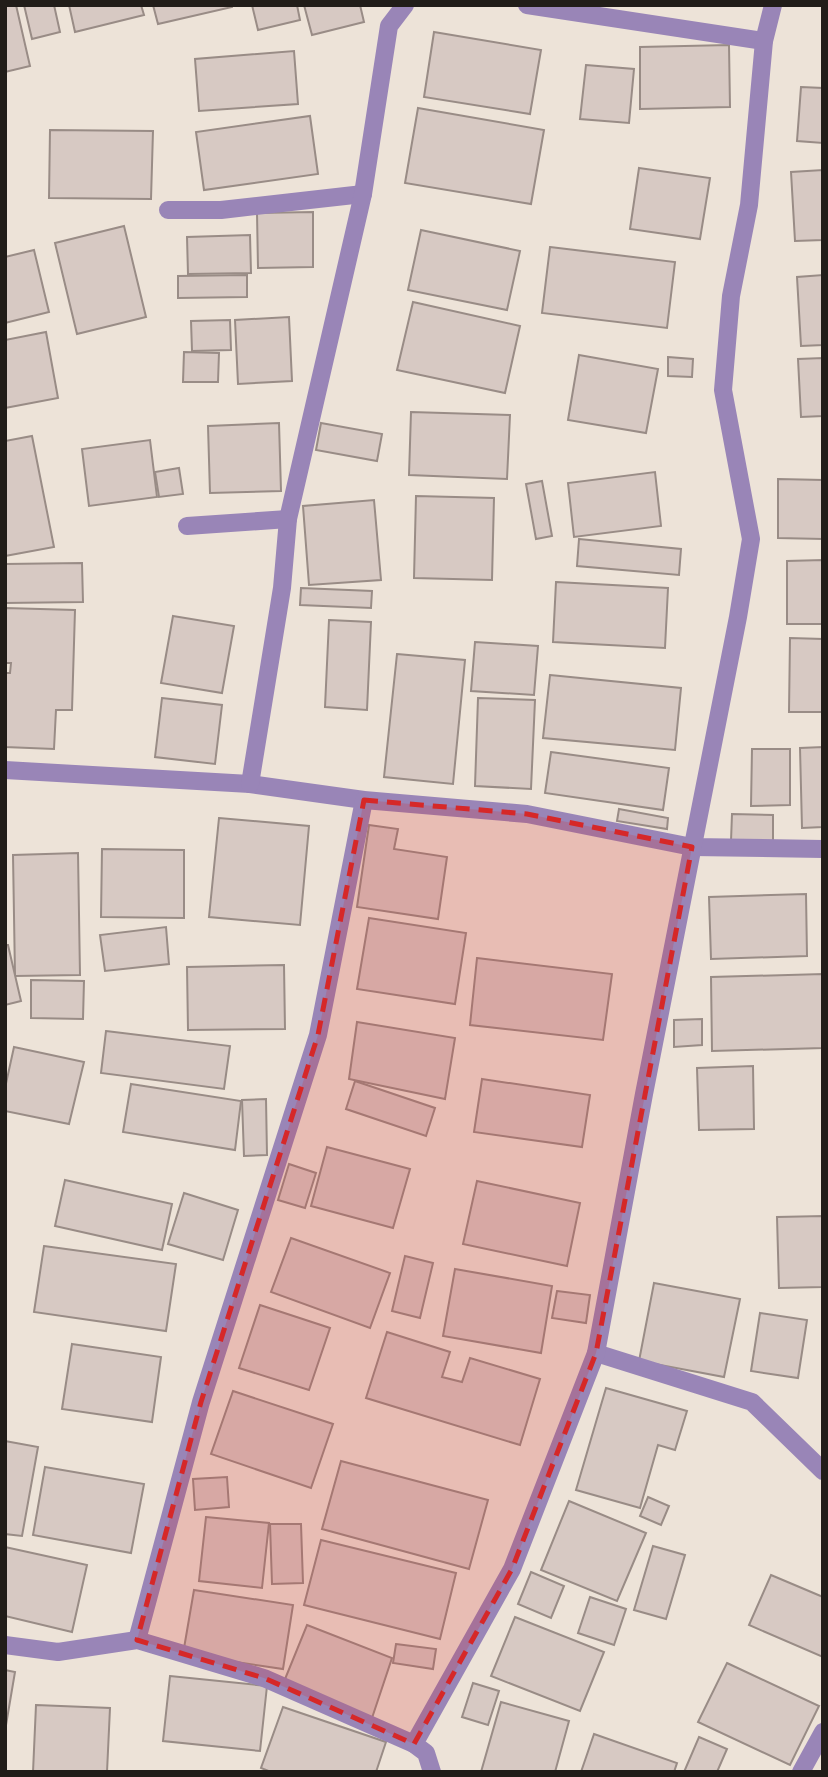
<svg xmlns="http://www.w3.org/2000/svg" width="828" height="1777" font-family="Arial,sans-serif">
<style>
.building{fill:#d7c9c3;stroke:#998c86;stroke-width:2}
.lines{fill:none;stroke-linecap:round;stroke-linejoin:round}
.minor{stroke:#9985b7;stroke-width:18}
.marked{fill:#d62828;fill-opacity:0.2;stroke:#d62828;stroke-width:5;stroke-dasharray:14 9;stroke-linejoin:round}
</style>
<rect width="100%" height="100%" fill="#ede3d8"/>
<g class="building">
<polygon points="5,5 16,5 30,66 5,72"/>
<polygon points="24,5 54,5 60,32 32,39"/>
<polygon points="69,5 141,5 144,15 75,32"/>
<polygon points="153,5 232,5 232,7 158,24"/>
<polygon points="252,5 297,5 300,20 258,30"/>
<polygon points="304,5 360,5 364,22 312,35"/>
<polygon points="434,32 541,50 530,114 424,97"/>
<polygon points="729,45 730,107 640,109 640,47"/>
<polygon points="294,51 298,104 199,111 195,59"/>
<polygon points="586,65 634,69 629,123 580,119"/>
<polygon points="801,87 823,88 823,143 797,141"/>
<polygon points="418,108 544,130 531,204 405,183"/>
<polygon points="310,116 318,174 204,190 196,132"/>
<polygon points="50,130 153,131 151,199 49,198"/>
<polygon points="639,168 710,178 700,239 630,229"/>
<polygon points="823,170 823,240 795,241 791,172"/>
<polygon points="313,212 313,267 258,268 257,213"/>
<polygon points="124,226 146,317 77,334 55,243"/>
<polygon points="421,230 520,251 507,310 408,290"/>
<polygon points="250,235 251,273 188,274 187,237"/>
<polygon points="550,247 675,262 667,328 542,313"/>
<polygon points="34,250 49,312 5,323 5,257"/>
<polygon points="247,275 247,297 178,298 178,276"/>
<polygon points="823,275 823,345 801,346 797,277"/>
<polygon points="413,302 520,326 505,393 397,370"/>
<polygon points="289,317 292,381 238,384 235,320"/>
<polygon points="230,320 231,350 192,351 191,321"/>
<polygon points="46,332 58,398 5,408 5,340"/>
<polygon points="184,352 219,353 218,382 183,382"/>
<polygon points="579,355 658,369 646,433 568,420"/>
<polygon points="668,357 693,359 692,377 668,376"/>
<polygon points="823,358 823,416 801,417 798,359"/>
<polygon points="411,412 510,415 507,479 409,475"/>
<polygon points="279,423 281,491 210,493 208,426"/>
<polygon points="321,423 382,434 377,461 316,450"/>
<polygon points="32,436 54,547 5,556 5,441"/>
<polygon points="150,440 157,497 89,506 82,449"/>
<polygon points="179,468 183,494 159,497 155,472"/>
<polygon points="655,472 661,526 574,537 568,483"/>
<polygon points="778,479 823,480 823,539 778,538"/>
<polygon points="542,481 552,536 536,539 526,484"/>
<polygon points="416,496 494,498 492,580 414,578"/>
<polygon points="374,500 381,580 309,585 303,506"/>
<polygon points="579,539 681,549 679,575 577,566"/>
<polygon points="823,560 823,624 787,624 787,561"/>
<polygon points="82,563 83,602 5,603 5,564"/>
<polygon points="556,582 668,588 665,648 553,642"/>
<polygon points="301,588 372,591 371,608 300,605"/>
<polygon points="5,608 75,610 72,710 56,710 54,749 5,747 5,673 10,673 11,663 5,663"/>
<polygon points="173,616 234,626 222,693 161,683"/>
<polygon points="329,620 371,622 367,710 325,707"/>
<polygon points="790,638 823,639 823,712 789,712"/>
<polygon points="475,642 538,646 534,695 471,691"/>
<polygon points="397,654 465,660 453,784 384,777"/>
<polygon points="550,675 681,688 675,750 543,738"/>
<polygon points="162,698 222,705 215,764 155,757"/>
<polygon points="478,698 535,700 531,789 475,786"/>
<polygon points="823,747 823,827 802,828 800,748"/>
<polygon points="752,749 790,749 790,805 751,806"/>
<polygon points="551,752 669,768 663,810 545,793"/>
<polygon points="619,809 668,818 667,829 617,821"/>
<polygon points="732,814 773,815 773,841 731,841"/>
<polygon points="219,818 309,826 300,925 209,917"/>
<polygon points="369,825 398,829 394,849 447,857 438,919 357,907"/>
<polygon points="102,849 184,850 184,918 101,917"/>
<polygon points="78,853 80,975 15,976 13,855"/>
<polygon points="806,894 807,956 711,959 709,897"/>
<polygon points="369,918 466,933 455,1004 357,989"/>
<polygon points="166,927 169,964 105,971 100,935"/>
<polygon points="5,945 8,945 21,1001 5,1005"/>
<polygon points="477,958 612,974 603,1040 470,1025"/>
<polygon points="284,965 285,1029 188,1030 187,967"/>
<polygon points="823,974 823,1048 712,1051 711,977"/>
<polygon points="31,980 84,981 83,1019 31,1018"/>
<polygon points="702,1019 702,1045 674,1047 674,1020"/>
<polygon points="357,1022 455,1038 445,1099 349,1079"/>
<polygon points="106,1031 230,1046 224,1089 101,1073"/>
<polygon points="14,1047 84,1062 69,1124 5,1111 5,1088"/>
<polygon points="753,1066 754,1129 699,1130 697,1068"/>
<polygon points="482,1079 590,1095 582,1147 474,1132"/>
<polygon points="355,1081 435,1108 426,1136 346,1109"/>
<polygon points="131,1084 241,1101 235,1150 123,1132"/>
<polygon points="266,1099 267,1155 244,1156 242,1100"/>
<polygon points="327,1147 410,1169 393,1228 311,1206"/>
<polygon points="289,1164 316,1173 305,1208 278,1200"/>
<polygon points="65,1180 172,1204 162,1250 55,1226"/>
<polygon points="477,1181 580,1203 567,1266 463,1244"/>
<polygon points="184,1193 238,1210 223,1260 168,1244"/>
<polygon points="823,1216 823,1287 779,1288 777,1217"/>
<polygon points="291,1238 390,1273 370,1328 271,1292"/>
<polygon points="44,1246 176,1264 166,1331 34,1312"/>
<polygon points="405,1256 433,1263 420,1318 392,1311"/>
<polygon points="455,1269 552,1286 541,1353 443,1336"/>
<polygon points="654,1283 740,1299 724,1377 639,1361"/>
<polygon points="557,1291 590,1295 586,1323 552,1318"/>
<polygon points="260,1305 330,1328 309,1390 239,1368"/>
<polygon points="760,1313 807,1320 798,1378 751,1371"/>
<polygon points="387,1332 450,1352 442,1377 462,1382 470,1358 540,1379 520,1445 366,1398"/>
<polygon points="72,1344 161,1357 152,1422 62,1409"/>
<polygon points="606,1388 687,1411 675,1450 658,1445 640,1508 576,1490"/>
<polygon points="233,1391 333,1424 311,1488 211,1454"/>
<polygon points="5,1441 38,1447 22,1536 5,1534"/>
<polygon points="341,1461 488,1500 469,1569 322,1529"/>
<polygon points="45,1467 144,1484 131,1553 33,1535"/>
<polygon points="227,1477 229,1507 195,1510 193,1479"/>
<polygon points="648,1497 669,1506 661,1525 640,1516"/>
<polygon points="569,1501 646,1533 617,1601 541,1570"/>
<polygon points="206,1517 269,1523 262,1588 199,1581"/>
<polygon points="270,1524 301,1524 303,1583 272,1584"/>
<polygon points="321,1540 456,1573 440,1639 304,1605"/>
<polygon points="653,1546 685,1555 666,1619 634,1610"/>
<polygon points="5,1547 87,1565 72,1632 5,1616"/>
<polygon points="531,1572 564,1586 551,1618 518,1604"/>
<polygon points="771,1575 823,1597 823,1657 749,1625"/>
<polygon points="194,1590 293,1605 283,1669 183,1654"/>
<polygon points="590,1597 626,1609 614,1645 578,1633"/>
<polygon points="515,1617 604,1652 580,1711 491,1676"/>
<polygon points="307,1625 392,1658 372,1718 283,1684"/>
<polygon points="396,1644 436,1649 433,1669 393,1663"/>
<polygon points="727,1663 819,1706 790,1765 698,1722"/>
<polygon points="5,1670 15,1672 5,1731"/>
<polygon points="170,1676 267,1686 260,1751 163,1741"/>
<polygon points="473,1683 499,1691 488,1725 462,1717"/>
<polygon points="501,1702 569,1721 555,1772 481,1772"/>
<polygon points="36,1705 110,1708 107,1772 33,1772"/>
<polygon points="283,1707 386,1742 376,1772 271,1772 261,1768"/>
<polygon points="594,1734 677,1763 674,1772 581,1772"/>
<polygon points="699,1737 727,1749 717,1772 684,1772"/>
</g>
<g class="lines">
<g class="minor">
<polyline points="527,5 764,41"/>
<polyline points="168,210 221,210 363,194"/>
<polyline points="187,526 288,519"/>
<polyline points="5,770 250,784 364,800 527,814 692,847 823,849"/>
<polyline points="250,784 282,588 288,519 363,194 389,26 405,5"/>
<polyline points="596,1353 752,1402 823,1471"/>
<polyline points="137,1640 201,1402 318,1035 364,800"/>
<polyline points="5,1645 58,1652 137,1640 264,1678 414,1744"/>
<polyline points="432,1772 426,1753 414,1744 512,1569 596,1353 644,1094 738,617 751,539 723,390 731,296 749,205 764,41 773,5"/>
<polyline points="801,1772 823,1732"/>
</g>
</g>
<path class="marked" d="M 364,800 L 527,814 L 692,847 L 596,1353 L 512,1569 L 414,1744 L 264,1678 L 137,1640 L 201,1402 L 318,1035 Z"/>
<rect width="828" height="1777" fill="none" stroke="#211d19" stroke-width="14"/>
</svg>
